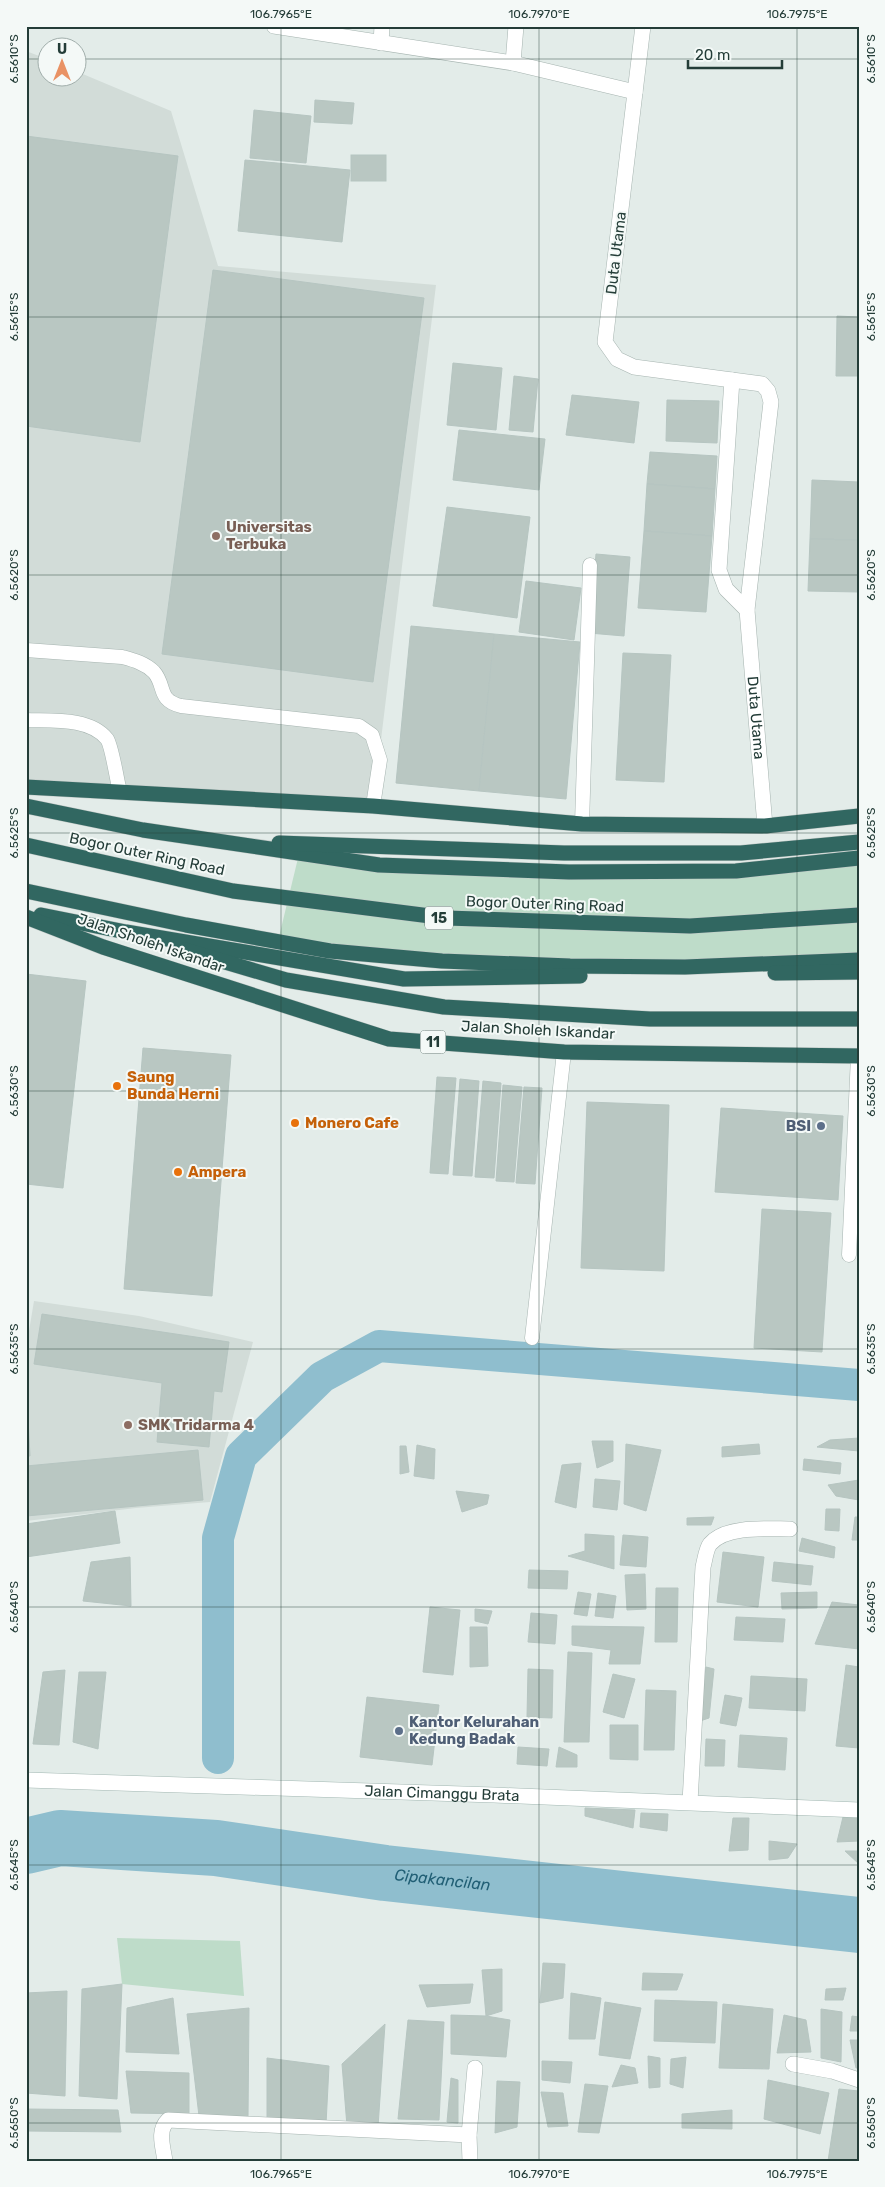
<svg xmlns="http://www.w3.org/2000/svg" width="885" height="2187" font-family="Rubik,sans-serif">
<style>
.built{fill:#d2dcd8}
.green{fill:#bedcc9}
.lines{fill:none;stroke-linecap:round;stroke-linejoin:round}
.canal{stroke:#8fbece;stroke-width:32}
.river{stroke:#8fbece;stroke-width:56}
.building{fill:#b9c7c2;stroke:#b6c5c1}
.lane-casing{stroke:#a6b4b0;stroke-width:15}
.street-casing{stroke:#a6b4b0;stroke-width:16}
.secondary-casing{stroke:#a2b7b2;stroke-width:16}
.highway-casing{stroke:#c2c9c7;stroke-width:16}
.lane{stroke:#fff;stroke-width:14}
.street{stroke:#fff;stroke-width:15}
.secondary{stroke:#fff;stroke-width:15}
.highway{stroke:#316761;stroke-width:15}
.ticks{fill:none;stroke:#243d38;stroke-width:1;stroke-opacity:0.45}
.education-dot{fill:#8d6e63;stroke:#f4f9f7;stroke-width:2}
.food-dot{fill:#e8710a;stroke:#f4f9f7;stroke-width:2}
.service-dot{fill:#5c6f8a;stroke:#f4f9f7;stroke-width:2}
.labels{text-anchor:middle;stroke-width:4;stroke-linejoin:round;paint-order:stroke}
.shield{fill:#f4f9f7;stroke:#627571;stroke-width:1}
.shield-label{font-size:14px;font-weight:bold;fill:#243d38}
.street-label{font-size:15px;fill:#243d38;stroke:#f4f9f7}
.education-label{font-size:15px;font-weight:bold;fill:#785e54;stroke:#f4f9f7;text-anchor:start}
.food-label{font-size:15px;font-weight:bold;fill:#c56008;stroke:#f4f9f7;text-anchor:start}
.service-label{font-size:15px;font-weight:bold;fill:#4e5e75;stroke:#f4f9f7;text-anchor:end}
.water-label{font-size:16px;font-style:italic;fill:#215f75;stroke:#f4f9f7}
.neatline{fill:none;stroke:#243d38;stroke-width:2}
.ticks-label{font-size:12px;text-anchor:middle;fill:#243d38}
</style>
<rect width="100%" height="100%" fill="#e3ece9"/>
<g class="built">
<polygon points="26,51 47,59 48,78 78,78 78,72 171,111 218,266 436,285 373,806 26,787"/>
<polygon points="34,1301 139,1316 253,1342 210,1502 136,1508 26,1521 26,1349"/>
</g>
<g class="green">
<polygon points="299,854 638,872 859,859 859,960 570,966 278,941"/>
<polygon points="117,1938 240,1941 244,1996 122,1984"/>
</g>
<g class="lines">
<polyline class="canal" points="218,1758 218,1538 241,1456 322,1377 379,1346 859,1385"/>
<path class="river" id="s1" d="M 26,1846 L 60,1838 L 216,1848 L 385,1873 L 859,1925"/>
</g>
<g class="building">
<polygon points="315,100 354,103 352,124 314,122"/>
<polygon points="254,110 311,116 306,163 250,158"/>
<polygon points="26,136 178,156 140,442 26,426"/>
<rect x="351" y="155" width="35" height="26"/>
<polygon points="245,160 350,170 342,242 238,231"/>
<polygon points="213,270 424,298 373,682 162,654"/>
<polygon points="837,316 859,317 859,376 836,376"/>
<polygon points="453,363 502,368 496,430 447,425"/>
<polygon points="514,376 538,379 533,432 509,430"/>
<polygon points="572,395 639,402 634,443 566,435"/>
<polygon points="667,400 719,401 717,443 666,441"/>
<polygon points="459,430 545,439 539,490 453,480"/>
<polygon points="650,452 717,456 715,489 647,484"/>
<polygon points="812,480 859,482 859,540 810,539"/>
<polygon points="647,484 715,489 712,536 644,531"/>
<polygon points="447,507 530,517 517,618 433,606"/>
<polygon points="644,531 712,536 706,612 638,608"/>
<polygon points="810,539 859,540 859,592 808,591"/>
<polygon points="596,554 630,557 624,636 589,633"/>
<polygon points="526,581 581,588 574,640 519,632"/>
<polygon points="411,626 494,634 479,791 396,783"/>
<polygon points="494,634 580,642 566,799 479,791"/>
<polygon points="623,653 671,655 664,782 616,780"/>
<polygon points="26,974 86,981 63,1188 26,1184"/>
<polygon points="143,1048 231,1055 212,1296 124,1289"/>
<polygon points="437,1077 456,1078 448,1174 430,1173"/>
<polygon points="460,1079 479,1081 472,1176 453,1175"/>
<polygon points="483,1081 501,1083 494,1178 475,1177"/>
<polygon points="503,1085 522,1087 514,1182 496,1181"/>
<polygon points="524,1087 542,1088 535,1184 516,1183"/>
<polygon points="587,1102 669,1105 664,1271 581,1268"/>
<polygon points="721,1108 843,1116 838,1200 715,1192"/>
<polygon points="762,1209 831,1213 822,1352 754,1348"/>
<polygon points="42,1314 229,1342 222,1392 214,1391 209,1447 157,1442 162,1383 34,1364"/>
<polygon points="26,1382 30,1456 26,1456"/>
<polygon points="859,1438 859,1451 817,1447 830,1440"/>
<polygon points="592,1441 613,1441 613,1461 597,1468"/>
<polygon points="626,1444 661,1450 646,1511 624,1504"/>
<polygon points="759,1444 760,1454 722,1457 722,1447"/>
<polygon points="417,1445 435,1449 434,1479 414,1476"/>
<polygon points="400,1446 406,1446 409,1472 400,1474"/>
<polygon points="198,1450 203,1500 26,1516 26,1466"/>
<polygon points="804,1459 841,1463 840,1474 803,1470"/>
<polygon points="581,1463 576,1508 555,1502 562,1465"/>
<polygon points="595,1479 620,1481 617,1510 593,1507"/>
<polygon points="859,1480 859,1500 836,1496 828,1485"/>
<polygon points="456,1491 489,1495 487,1504 462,1512"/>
<polygon points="826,1509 840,1509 839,1531 825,1530"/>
<polygon points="115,1511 120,1543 26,1557 26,1524"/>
<polygon points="714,1517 711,1525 687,1525 687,1518"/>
<polygon points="855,1517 859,1517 859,1540 852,1540"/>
<polygon points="585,1534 614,1536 614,1569 568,1556 585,1551"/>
<polygon points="623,1535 648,1537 646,1567 620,1565"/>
<polygon points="802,1538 835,1547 834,1558 799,1551"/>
<polygon points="723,1552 764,1557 758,1607 717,1602"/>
<polygon points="130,1557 131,1606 83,1601 91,1562"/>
<polygon points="774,1562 813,1566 811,1585 772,1581"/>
<polygon points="529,1570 568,1571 567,1589 528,1588"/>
<polygon points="645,1574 646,1609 627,1610 625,1575"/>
<polygon points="656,1588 678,1588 677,1642 655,1642"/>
<polygon points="578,1592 591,1594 587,1616 574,1614"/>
<polygon points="817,1592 817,1608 782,1609 781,1593"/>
<polygon points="598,1593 616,1596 613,1618 595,1616"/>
<polygon points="832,1602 859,1605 859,1649 815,1644"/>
<polygon points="430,1607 460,1610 453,1675 423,1672"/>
<polygon points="475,1609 492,1611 488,1624 475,1621"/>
<polygon points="531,1613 557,1615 555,1644 528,1642"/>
<polygon points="736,1617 785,1619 783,1642 734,1640"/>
<polygon points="572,1626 644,1627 640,1664 609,1664 611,1650 572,1645"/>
<polygon points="470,1627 487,1627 488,1666 470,1667"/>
<polygon points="568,1652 592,1653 589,1742 564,1742"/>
<polygon points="846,1665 859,1667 859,1748 836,1746"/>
<polygon points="706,1667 714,1669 709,1718 700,1721"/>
<polygon points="528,1669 553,1670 552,1718 527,1717"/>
<polygon points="65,1670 59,1745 33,1744 43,1672"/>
<polygon points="79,1672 106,1672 98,1749 73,1742"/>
<polygon points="613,1674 635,1679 624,1718 603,1712"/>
<polygon points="751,1676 807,1679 805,1711 749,1708"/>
<polygon points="646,1690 676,1691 674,1750 644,1750"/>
<polygon points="725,1695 742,1698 736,1726 720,1723"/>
<polygon points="367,1697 439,1705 432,1765 360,1757"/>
<polygon points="610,1725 638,1725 638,1760 610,1759"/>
<polygon points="740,1735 787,1738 785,1770 738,1767"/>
<polygon points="706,1739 725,1740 724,1766 705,1766"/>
<polygon points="518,1747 549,1749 547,1766 517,1764"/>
<polygon points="559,1747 577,1755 577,1767 556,1767"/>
<polygon points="585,1808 635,1810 633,1828 585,1816"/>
<polygon points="641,1813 668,1814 667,1831 640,1827"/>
<polygon points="843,1817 859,1818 859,1841 837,1842"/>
<polygon points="733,1818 749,1818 748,1850 729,1851"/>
<polygon points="769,1841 797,1844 788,1858 769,1860"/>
<polygon points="845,1851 859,1851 859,1864"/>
<polygon points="543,1963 565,1964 563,1998 540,2003"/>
<polygon points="502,1969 502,2011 486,2016 482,1970"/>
<polygon points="643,1973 683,1974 677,1990 642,1990"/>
<polygon points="122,1984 117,2099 79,2096 82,1989"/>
<polygon points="473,1984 470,2003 427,2007 419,1985"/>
<polygon points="846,1988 843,2000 825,2000 826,1989"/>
<polygon points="67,1991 65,2096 26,2093 26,1993"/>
<polygon points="571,1993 601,1998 595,2039 569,2039"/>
<polygon points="173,1998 179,2054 126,2052 127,2008"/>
<polygon points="655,2000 717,2002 715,2043 654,2041"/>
<polygon points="605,2002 641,2008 630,2059 599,2055"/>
<polygon points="723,2004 773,2009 769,2069 719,2068"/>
<polygon points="249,2008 248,2118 199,2116 187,2014"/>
<polygon points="821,2009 842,2012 841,2062 821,2058"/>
<polygon points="451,2015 486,2016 510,2020 506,2057 451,2054"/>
<polygon points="784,2015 806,2020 811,2052 777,2053"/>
<polygon points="852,2016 859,2017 859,2031 850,2031"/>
<polygon points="408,2020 444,2022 439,2120 398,2119"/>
<polygon points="385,2024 378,2127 347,2126 342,2064"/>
<polygon points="850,2040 859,2040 859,2068 856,2068"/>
<polygon points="648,2056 660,2058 660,2087 649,2088"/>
<polygon points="686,2057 683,2088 670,2084 671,2059"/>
<polygon points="267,2058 329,2066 326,2124 267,2121"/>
<polygon points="542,2061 572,2062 570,2083 542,2080"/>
<polygon points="621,2065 635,2068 638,2083 612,2087"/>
<polygon points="126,2071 189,2073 189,2114 131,2113"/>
<polygon points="451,2078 458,2080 458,2123 447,2122"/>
<polygon points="768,2080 829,2093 820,2134 764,2119"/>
<polygon points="497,2081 520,2082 517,2127 495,2133"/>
<polygon points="585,2084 608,2086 599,2133 578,2132"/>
<polygon points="839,2089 859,2091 858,2161 828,2161"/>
<polygon points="541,2092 563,2093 568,2126 548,2127"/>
<polygon points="26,2109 118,2110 121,2132 26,2131"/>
<polygon points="732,2110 732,2129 682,2128 682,2114"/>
</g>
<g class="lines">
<defs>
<g id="lane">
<path d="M 26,650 L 122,657 C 133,660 145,663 154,672 C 166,686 157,700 181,706 L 359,726 L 372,735 L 380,760 L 373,806"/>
<path d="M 26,720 C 51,721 90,717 107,739 C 112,746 117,781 120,792"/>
<polyline points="582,824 590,565"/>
<polyline points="849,1255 858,1056"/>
<polyline points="532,1338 564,1052"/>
</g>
<g id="street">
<polyline points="274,26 513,63 635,92"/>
<path id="s2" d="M 643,26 L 605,342 L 617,359 L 634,367 L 762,384 L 768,391 L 771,402 L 747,610 L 765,826"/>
<polyline points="381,43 382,26"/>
<polyline points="513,63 516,26"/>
<polyline points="732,380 719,570 726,589 747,610"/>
<path d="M 690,1802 L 703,1567 C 705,1560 706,1549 710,1544 C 726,1525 769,1529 790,1529"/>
<polyline points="793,2064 832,2071 859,2080"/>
<path d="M 165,2161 C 163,2146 157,2131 168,2120 L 469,2135"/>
<polyline points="470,2161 469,2135 475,2068"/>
</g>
<g id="secondary">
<path id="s3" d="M 26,1780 L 494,1795 L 859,1810"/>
</g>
<g id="highway">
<polyline points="26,787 373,806 582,824 765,826 859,816"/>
<polyline points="26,806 143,830 379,865 569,872 736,871 859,858"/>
<polyline points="279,843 564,853 741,853 859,842"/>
<polyline points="26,845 233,891 446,918 690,926 859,915"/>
<polyline points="26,891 186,925 330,951 442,961 570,966 685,967 859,960"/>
<polyline points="41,915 126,932 404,979 580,976"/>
<polyline points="26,917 103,947 389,1039 564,1052 859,1056"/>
<polyline points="185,950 286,980 444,1007 650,1019 859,1019"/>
<polyline points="775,973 859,972"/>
</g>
</defs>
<use href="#lane" class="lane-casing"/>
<use href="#street" class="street-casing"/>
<use href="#secondary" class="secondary-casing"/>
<use href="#highway" class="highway-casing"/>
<use href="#lane" class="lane"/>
<use href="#street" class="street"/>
<use href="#secondary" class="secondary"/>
<use href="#highway" class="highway"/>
</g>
<path class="ticks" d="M 281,26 L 281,2161M 539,26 L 539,2161M 797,26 L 797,2161M 26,59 L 48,59M 78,59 L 859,59M 26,317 L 859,317M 26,575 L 859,575M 26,833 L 859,833M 26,1091 L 859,1091M 26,1349 L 859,1349M 26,1607 L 859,1607M 26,1865 L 859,1865M 26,2123 L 859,2123"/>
<g class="education-dot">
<circle cx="216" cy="536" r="5"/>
<circle cx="128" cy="1425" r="5"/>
</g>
<g class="food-dot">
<circle cx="117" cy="1086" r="5"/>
<circle cx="295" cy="1123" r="5"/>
<circle cx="178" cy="1172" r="5"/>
</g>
<g class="service-dot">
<circle cx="821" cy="1126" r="5"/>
<circle cx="399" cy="1731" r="5"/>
</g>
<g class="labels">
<g class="shield">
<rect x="425" y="906.5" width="28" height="23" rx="4"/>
<rect x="420.5" y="1030.5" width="25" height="23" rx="4"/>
</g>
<g class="shield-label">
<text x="439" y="923">15</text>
<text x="433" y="1047">11</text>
</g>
<g class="street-label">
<text transform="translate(616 253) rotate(-83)" y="5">Duta Utama</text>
<text dy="5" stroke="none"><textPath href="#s2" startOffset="825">Duta Utama</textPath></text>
<text transform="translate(147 854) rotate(12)" y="5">Bogor Outer Ring Road</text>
<text transform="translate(545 904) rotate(2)" y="5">Bogor Outer Ring Road</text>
<text transform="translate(151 943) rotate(19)" y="5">Jalan Sholeh Iskandar</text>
<text transform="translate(538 1030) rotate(3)" y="5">Jalan Sholeh Iskandar</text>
<text dy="5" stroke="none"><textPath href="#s3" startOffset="416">Jalan Cimanggu Brata</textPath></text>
</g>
<g class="education-label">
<text x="226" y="532">Universitas<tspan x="226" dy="17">Terbuka</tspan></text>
<text x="138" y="1430">SMK Tridarma 4</text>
</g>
<g class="food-label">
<text x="127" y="1082">Saung<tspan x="127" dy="17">Bunda Herni</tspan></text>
<text x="305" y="1128">Monero Cafe</text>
<text x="188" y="1177">Ampera</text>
</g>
<g class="service-label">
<text x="811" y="1131">BSI</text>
<text x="409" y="1727" text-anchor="start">Kantor Kelurahan<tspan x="409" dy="17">Kedung Badak</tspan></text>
</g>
<g class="water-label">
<text dy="6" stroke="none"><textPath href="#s1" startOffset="420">Cipakancilan</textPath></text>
</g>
</g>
<rect width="885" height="2187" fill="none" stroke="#f4f9f7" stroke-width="55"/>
<g transform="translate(62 62)"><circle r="24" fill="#f4f9f7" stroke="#a1aeab"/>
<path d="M0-4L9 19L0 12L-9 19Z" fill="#e99264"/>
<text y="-8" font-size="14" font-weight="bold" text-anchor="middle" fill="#243d38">U</text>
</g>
<path d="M688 60v8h94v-8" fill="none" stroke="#243d38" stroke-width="2.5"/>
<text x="695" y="60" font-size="15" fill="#243d38" stroke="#f4f9f7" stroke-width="4" paint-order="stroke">20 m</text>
<rect x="28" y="28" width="830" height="2132" class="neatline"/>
<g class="ticks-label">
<text x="281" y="18">106.7965°E</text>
<text x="539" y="18">106.7970°E</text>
<text x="797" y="18">106.7975°E</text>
<text transform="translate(14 59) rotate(-90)" y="4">6.5610°S</text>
<text transform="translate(871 59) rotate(-90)" y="4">6.5610°S</text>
<text transform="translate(14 317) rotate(-90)" y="4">6.5615°S</text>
<text transform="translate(871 317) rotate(-90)" y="4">6.5615°S</text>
<text transform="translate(14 575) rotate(-90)" y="4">6.5620°S</text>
<text transform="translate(871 575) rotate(-90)" y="4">6.5620°S</text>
<text transform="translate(14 833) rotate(-90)" y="4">6.5625°S</text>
<text transform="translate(871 833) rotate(-90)" y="4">6.5625°S</text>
<text transform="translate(14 1091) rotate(-90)" y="4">6.5630°S</text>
<text transform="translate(871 1091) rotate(-90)" y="4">6.5630°S</text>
<text transform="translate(14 1349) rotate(-90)" y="4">6.5635°S</text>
<text transform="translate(871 1349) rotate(-90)" y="4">6.5635°S</text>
<text transform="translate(14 1607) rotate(-90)" y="4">6.5640°S</text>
<text transform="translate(871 1607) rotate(-90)" y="4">6.5640°S</text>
<text transform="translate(14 1865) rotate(-90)" y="4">6.5645°S</text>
<text transform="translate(871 1865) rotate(-90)" y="4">6.5645°S</text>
<text transform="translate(14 2123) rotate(-90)" y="4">6.5650°S</text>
<text transform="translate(871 2123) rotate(-90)" y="4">6.5650°S</text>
<text x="281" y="2178">106.7965°E</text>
<text x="539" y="2178">106.7970°E</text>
<text x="797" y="2178">106.7975°E</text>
</g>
</svg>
